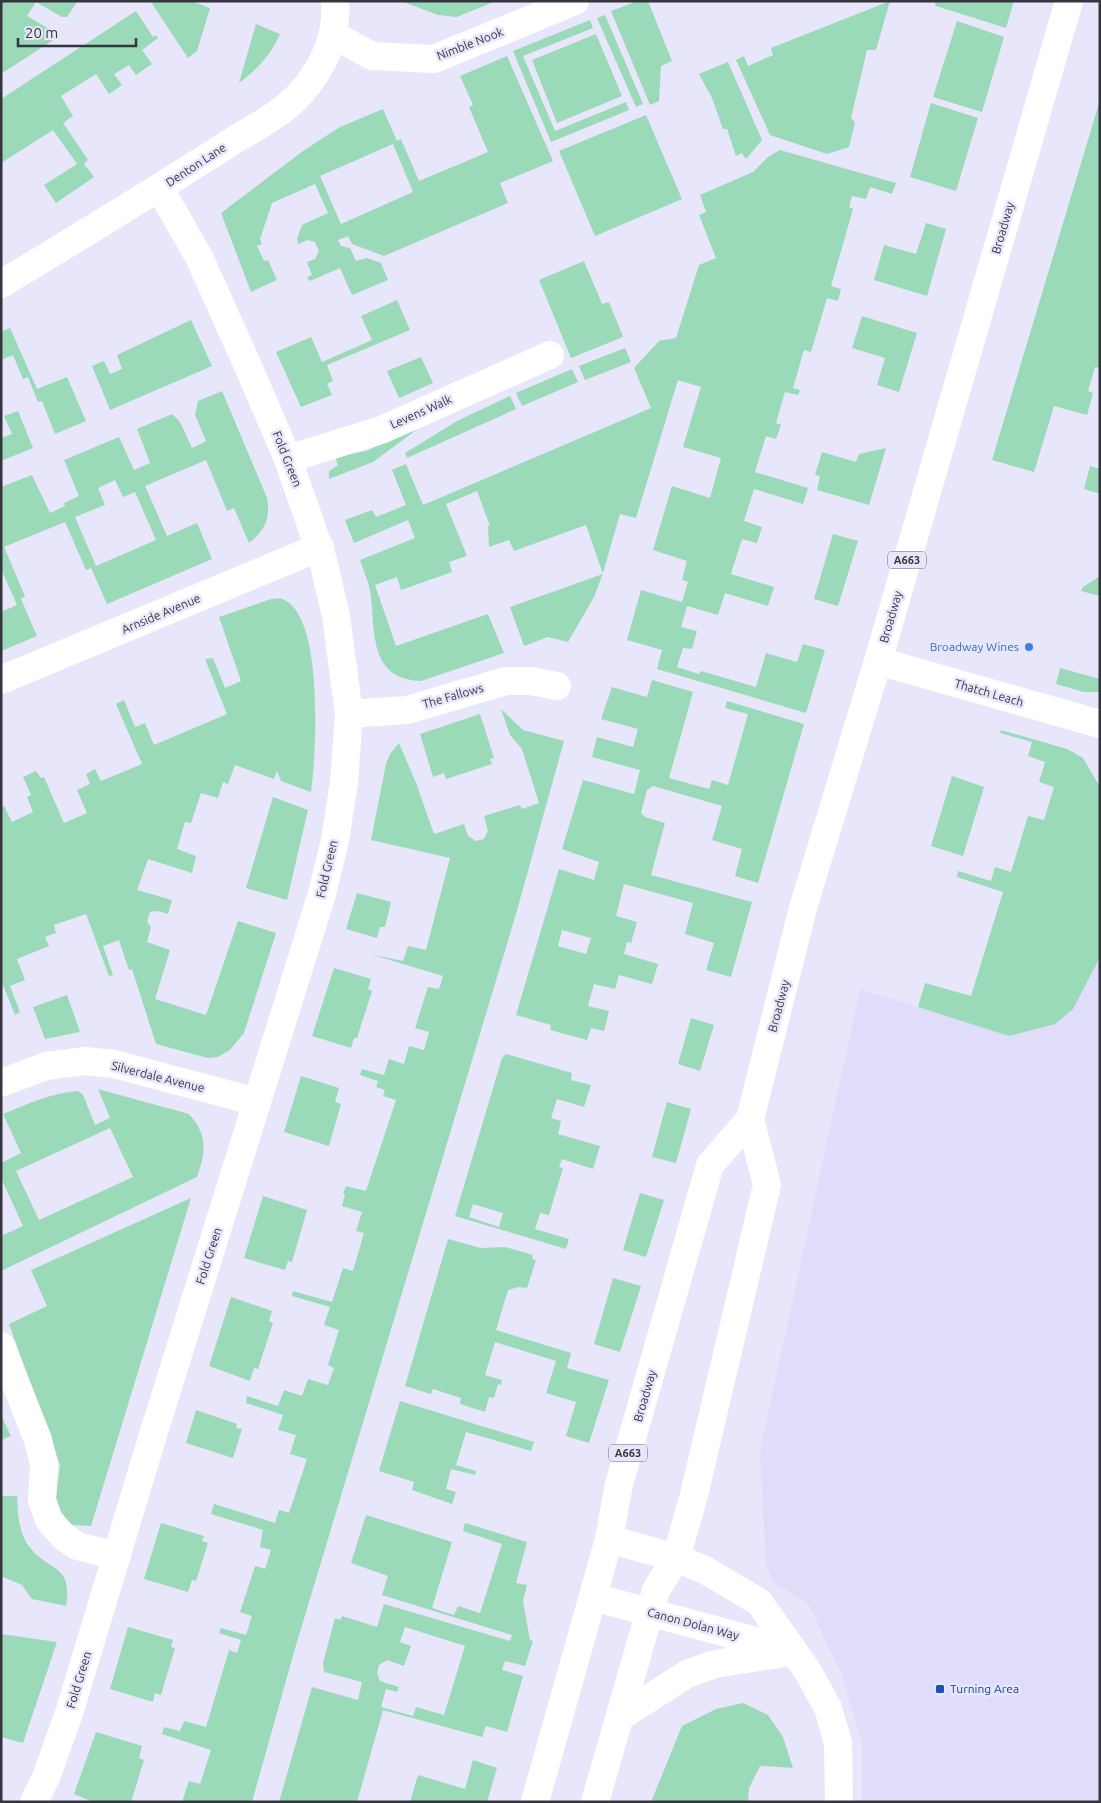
<svg xmlns="http://www.w3.org/2000/svg" width="1101" height="1803" font-family="Ubuntu,sans-serif">
<style>
.built{fill:#e0ddfa}
.green{fill:#9adab8;fill-rule:evenodd}
.lines{fill:none;stroke-linecap:round;stroke-linejoin:round}
.minor{stroke:#fff;stroke-width:28}
.tertiary{stroke:#fff;stroke-width:28}
.trunk{stroke:#fff;stroke-width:28}
.shop-dot{fill:#3f7fe0;stroke:#e8e6fb;stroke-width:2}
.transit-dot{fill:#1a4fb4;stroke:#e8e6fb;stroke-width:2}
.labels{text-anchor:middle;stroke-width:5;stroke-linejoin:round;paint-order:stroke}
.shield{fill:#e8e6fb;stroke:#6b6a76;stroke-width:1}
.shield-label{font-size:11px;font-weight:bold;fill:#36353d}
.street-label{font-size:12px;fill:#36353d;stroke:#e8e6fb}
.shop-label{font-size:12px;fill:#366cbe;stroke:#e8e6fb;text-anchor:end}
.transit-label{font-size:12px;fill:#164399;stroke:#e8e6fb;text-anchor:start}
</style>
<rect width="100%" height="100%" fill="#e8e6fb"/>
<polygon class="built" points="1100,947 1100,1802 862,1802 862,1743 842,1676 809,1605 774,1583 766,1566 760,1451 860,989 1009,1035"/>
<g class="green">
<polygon points="1,1 75,1 77,2 67,17 62,17 36,2 27,16 53,31 55,39 1,74"/>
<polygon points="191,1 210,8 197,51 188,58 151,2"/>
<polygon points="401,1 496,1 457,17 438,15"/>
<polygon points="638,1 648,1 672,61 661,66 659,101 650,105 611,11"/>
<polygon points="890,1 876,50 867,50 851,118 855,123 849,147 827,154 770,135 736,60 744,56 748,66 773,55 771,48"/>
<polygon points="934,1 1014,1 1006,28 936,6"/>
<polygon points="136,11 153,37 156,35 158,38 142,50 152,64 136,75 129,65 114,74 122,85 109,94 96,74 61,96 73,116 63,123 88,160 84,164 94,177 56,203 44,185 77,164 53,130 1,163 1,99"/>
<polygon points="605,15 643,104 636,107 597,18"/>
<polygon points="590,20 593,28 523,56 555,131 626,102 629,110 551,142 513,51"/>
<polygon points="957,21 1004,37 982,112 933,97"/>
<path d="M 256,24 L 280,34 C 271,55 257,69 239,83 Z"/>
<polygon points="596,34 622,96 557,123 532,60"/>
<path d="M 507,56 L 553,161 L 500,183 L 508,203 L 384,256 L 352,244 L 348,236 L 338,240 L 341,246 L 350,248 L 356,261 L 367,258 L 381,263 L 388,280 L 352,295 L 340,268 L 310,281 L 307,277 L 312,275 L 307,262 L 315,259 L 319,251 L 315,242 L 308,240 L 298,244 L 297,239 L 302,225 L 328,213 L 315,184 L 272,203 L 260,239 L 262,244 L 257,246 L 264,261 L 268,260 L 277,280 L 251,292 L 221,213 L 303,151 L 340,127 L 383,109 L 397,141 L 401,139 L 419,181 L 488,152 L 469,107 L 473,105 L 460,76 ZM 393,144 L 413,192 L 341,224 L 320,176 Z"/>
<polygon points="728,62 762,140 746,159 742,153 736,156 727,129 723,129 712,98 699,74"/>
<polygon points="1100,100 1100,365 1099,368 1095,367 1088,391 1093,393 1087,415 1054,406 1034,472 992,460"/>
<polygon points="931,103 978,118 956,191 910,177"/>
<polygon points="646,115 682,199 595,236 559,151"/>
<path d="M 780,150 L 896,183 L 892,194 L 870,187 L 866,199 L 852,196 L 849,207 L 853,209 L 831,286 L 841,289 L 838,301 L 827,298 L 811,352 L 804,350 L 793,388 L 800,390 L 798,395 L 785,392 L 776,423 L 781,425 L 776,439 L 766,436 L 755,472 L 808,488 L 803,504 L 754,489 L 744,521 L 762,527 L 757,543 L 742,539 L 731,574 L 774,587 L 768,606 L 725,593 L 718,615 L 687,606 L 681,627 L 697,631 L 692,649 L 683,648 L 677,667 L 699,674 L 701,671 L 756,687 L 766,653 L 797,662 L 803,644 L 825,650 L 806,713 L 657,669 L 662,650 L 627,640 L 641,590 L 682,602 L 688,582 L 682,580 L 687,561 L 653,550 L 672,486 L 710,498 L 721,458 L 683,447 L 701,387 L 678,380 L 636,518 L 620,514 L 603,573 L 594,597 L 568,642 L 548,637 L 524,646 L 510,607 L 603,574 L 586,525 L 514,551 L 509,540 L 489,547 L 488,526 L 490,526 L 477,491 L 446,504 L 467,556 L 449,562 L 452,572 L 401,590 L 397,577 L 375,585 L 396,646 L 488,614 L 504,653 L 421,681 C 367,679 376,629 370,590 C 368,580 363,570 360,560 L 415,538 L 408,520 L 354,543 L 345,520 L 372,510 L 376,517 L 406,505 L 392,470 L 406,464 L 423,505 L 651,408 L 634,368 L 659,341 L 676,338 L 699,265 L 716,258 L 699,215 L 706,212 L 700,195 L 753,172 L 768,157 Z"/>
<polygon points="926,223 946,229 927,296 874,280 884,245 916,254"/>
<polygon points="584,261 602,304 609,302 623,337 571,358 539,280"/>
<polygon points="397,300 410,330 327,365 333,381 327,384 332,395 301,407 276,352 311,337 322,362 372,340 361,316"/>
<polygon points="862,316 917,333 899,392 877,385 885,358 852,348"/>
<polygon points="191,320 212,366 110,410 92,366 104,361 110,374 122,369 117,355"/>
<polygon points="10,328 37,389 67,377 86,421 55,434 42,401 38,402 28,377 23,379 13,355 1,360 1,332"/>
<polygon points="625,348 631,362 585,380 579,366"/>
<polygon points="421,357 433,383 399,398 387,371"/>
<polygon points="572,369 578,382 522,406 516,393"/>
<path d="M 222,391 L 267,498 C 271,517 265,531 249,543 L 234,508 L 227,511 L 206,460 L 145,486 L 167,536 L 197,523 L 212,559 L 107,604 L 91,568 L 86,570 L 65,522 L 4,547 L 25,596 L 21,599 L 37,636 L 1,651 L 1,612 L 17,605 L 1,569 L 1,487 L 32,475 L 50,513 L 65,506 L 64,503 L 79,496 L 64,460 L 119,437 L 134,470 L 150,463 L 137,429 L 172,414 L 180,422 L 192,448 L 206,441 L 195,415 L 198,401 ZM 115,480 L 123,497 L 135,492 L 156,540 L 96,566 L 75,517 L 105,505 L 98,488 Z"/>
<polygon points="510,396 516,409 407,458 405,453 457,421"/>
<polygon points="18,411 33,448 1,461 1,438 12,434 4,416"/>
<polygon points="419,428 373,462 329,479 329,471 338,465 335,457 366,451"/>
<polygon points="886,448 869,505 817,490 820,476 815,475 822,452 856,462 859,454"/>
<polygon points="1090,466 1100,469 1100,494 1084,489"/>
<polygon points="833,534 858,541 838,606 814,599"/>
<polygon points="1100,576 1100,596 1081,591 1083,587"/>
<path d="M 271,599 C 274,599 279,598 282,599 C 325,614 316,756 311,792 L 281,781 L 277,771 L 274,779 L 235,765 L 228,784 L 223,782 L 218,798 L 201,793 L 191,823 L 185,822 L 177,849 L 196,856 L 192,873 L 148,859 L 137,890 L 172,900 L 168,914 L 158,911 L 150,912 L 147,922 L 151,927 L 147,942 L 170,950 L 155,999 L 206,1015 L 238,921 L 276,933 L 244,1033 L 230,1050 L 218,1057 L 208,1058 L 156,1044 L 132,969 L 129,970 L 119,940 L 103,946 L 113,975 L 109,976 L 86,914 L 54,925 L 56,933 L 45,937 L 49,946 L 17,959 L 25,980 L 10,986 L 20,1012 L 15,1015 L 1,980 L 1,807 L 4,806 L 12,822 L 33,812 L 27,797 L 31,795 L 23,777 L 36,771 L 41,778 L 44,777 L 64,823 L 87,813 L 77,790 L 90,784 L 86,774 L 95,769 L 101,781 L 142,764 L 116,704 L 124,700 L 135,727 L 145,723 L 154,745 L 227,714 L 205,659 L 213,658 L 225,688 L 241,681 L 219,617 Z"/>
<polygon points="1060,668 1100,679 1100,692 1084,692 1056,684"/>
<path d="M 652,680 L 693,692 L 669,778 L 709,789 L 712,780 L 728,785 L 748,714 L 725,708 L 727,701 L 804,724 L 758,883 L 735,876 L 742,849 L 712,840 L 722,806 L 653,786 L 647,790 L 641,813 L 645,817 L 665,823 L 651,875 L 752,902 L 731,977 L 706,970 L 714,943 L 685,934 L 693,903 L 624,884 L 616,916 L 637,922 L 631,943 L 627,942 L 624,954 L 658,964 L 652,984 L 619,975 L 615,989 L 594,984 L 588,1006 L 609,1011 L 604,1031 L 591,1028 L 587,1040 L 550,1030 L 551,1025 L 516,1015 L 559,869 L 594,880 L 599,862 L 562,849 L 583,780 L 634,794 L 640,770 L 592,757 L 597,737 L 633,747 L 638,729 L 601,719 L 612,687 L 647,697 ZM 562,930 L 591,938 L 586,954 L 558,946 Z"/>
<polygon points="501,709 523,730 564,741 516,914 294,1652 252,1802 182,1802 189,1781 200,1784 211,1750 162,1734 164,1727 180,1731 184,1721 206,1727 229,1650 237,1653 241,1640 219,1633 221,1628 246,1635 252,1616 240,1612 255,1566 265,1569 271,1550 260,1547 263,1530 211,1514 214,1504 275,1523 279,1510 289,1513 307,1459 290,1454 296,1435 278,1430 283,1415 246,1403 247,1396 278,1406 284,1390 302,1396 308,1379 328,1385 334,1368 328,1365 339,1330 324,1325 330,1307 292,1296 293,1291 332,1302 343,1268 353,1271 364,1233 356,1231 362,1212 342,1206 345,1194 343,1193 346,1186 366,1191 396,1100 383,1096 385,1090 376,1087 378,1081 360,1075 362,1069 384,1075 389,1059 404,1064 409,1046 424,1050 429,1032 415,1028 428,987 439,989 443,976 373,955 403,961 408,946 426,950 450,858 371,840 386,764 390,754 399,743 416,783 434,834 464,824 468,836 476,841 484,839 488,831 484,816 520,805 522,809 539,803 522,749 510,735"/>
<polygon points="480,714 494,758 490,759 492,764 446,779 444,773 433,777 420,734"/>
<polygon points="1001,730 1067,749 1083,758 1100,787 1100,957 1073,1009 1055,1024 1009,1036 918,1007 925,983 971,996 1003,892 957,877 958,871 991,881 995,867 1011,872 1028,816 1044,820 1054,787 1039,782 1045,762 1028,756 1032,742 1000,733"/>
<polygon points="952,776 984,787 963,856 931,846"/>
<polygon points="273,797 308,810 287,900 246,888"/>
<polygon points="357,893 391,902 385,927 380,927 377,938 346,929"/>
<polygon points="334,968 371,979 368,989 372,991 357,1038 354,1038 351,1048 312,1036"/>
<polygon points="67,995 80,1032 45,1039 33,1007"/>
<polygon points="691,1018 714,1025 700,1071 678,1064"/>
<path d="M 506,1054 L 572,1073 L 571,1080 L 591,1085 L 584,1107 L 557,1099 L 551,1118 L 561,1121 L 558,1134 L 600,1146 L 593,1169 L 562,1159 L 559,1167 L 563,1168 L 549,1215 L 540,1213 L 535,1229 L 569,1239 L 566,1249 L 455,1216 L 502,1058 ZM 473,1204 L 503,1213 L 499,1227 L 469,1217 Z"/>
<polygon points="301,1076 339,1088 335,1102 341,1104 329,1146 284,1132"/>
<path d="M 98,1089 L 189,1114 C 208,1135 206,1152 197,1177 L 1,1271 L 1,1236 L 23,1226 L 1,1178 L 1,1163 L 21,1153 L 3,1114 C 28,1104 51,1093 78,1091 L 83,1095 L 95,1125 L 110,1118 ZM 110,1128 L 133,1177 L 39,1220 L 16,1171 Z"/>
<polygon points="667,1102 691,1109 676,1163 652,1157"/>
<polygon points="640,1193 664,1200 646,1257 623,1250"/>
<polygon points="263,1196 307,1210 292,1262 288,1261 285,1270 244,1258"/>
<polygon points="191,1198 91,1526 73,1525 60,1517 56,1498 60,1465 9,1324 47,1306 31,1270"/>
<polygon points="448,1239 481,1248 505,1247 533,1255 532,1259 536,1260 527,1288 519,1287 508,1290 496,1330 571,1353 567,1368 609,1380 589,1443 566,1436 576,1402 546,1393 556,1361 495,1342 485,1375 502,1380 501,1385 498,1384 494,1398 489,1397 485,1412 460,1404 461,1398 433,1389 431,1394 405,1386"/>
<polygon points="613,1278 641,1286 620,1352 594,1344"/>
<polygon points="231,1297 272,1311 269,1321 273,1323 258,1369 254,1368 250,1381 209,1366"/>
<polygon points="400,1401 534,1442 531,1451 466,1432 456,1465 476,1471 475,1475 451,1469 446,1489 456,1492 452,1504 412,1490 414,1482 379,1471"/>
<polygon points="196,1410 237,1424 236,1428 242,1429 233,1458 186,1443"/>
<polygon points="1,1415 11,1436 1,1440"/>
<path d="M 1,1496 L 17,1496 C 18,1513 18,1530 28,1545 C 48,1573 73,1562 66,1606 L 32,1599 L 22,1585 L 1,1576 Z"/>
<path d="M 366,1515 L 452,1542 L 432,1608 L 454,1615 L 458,1606 L 480,1613 L 502,1544 L 463,1531 L 465,1523 L 527,1542 L 516,1583 L 527,1585 L 523,1601 L 530,1640 L 533,1641 L 525,1666 L 505,1661 L 502,1670 L 523,1676 L 507,1732 L 486,1726 L 482,1737 L 383,1710 L 357,1802 L 279,1802 L 312,1687 L 358,1700 L 362,1682 L 324,1672 L 323,1663 L 335,1618 L 340,1620 L 342,1616 L 377,1627 L 384,1604 L 510,1641 L 512,1635 L 382,1595 L 388,1576 L 351,1563 ZM 405,1627 L 465,1646 L 444,1715 L 416,1707 L 413,1716 L 381,1707 L 386,1689 L 397,1692 L 399,1687 L 380,1681 L 377,1673 L 379,1665 L 387,1660 L 404,1666 L 411,1646 L 400,1642 Z"/>
<polygon points="161,1523 204,1536 202,1541 208,1543 196,1581 192,1580 188,1592 144,1579"/>
<polygon points="128,1627 173,1640 171,1647 175,1648 161,1695 155,1693 153,1702 110,1689"/>
<polygon points="1,1634 57,1642 23,1743 1,1737"/>
<polygon points="743,1703 768,1715 783,1737 793,1768 760,1766 749,1788 748,1802 651,1802 682,1726 716,1709"/>
<polygon points="96,1732 142,1746 139,1758 144,1760 131,1802 93,1802 74,1794"/>
<polygon points="473,1760 497,1768 487,1802 410,1802 418,1775 465,1789"/>
</g>
<g class="lines">
<g class="minor">
<polyline points="334,35 372,56 434,59 575,1"/>
<polyline points="288,459 381,430 550,355"/>
<polyline points="878,661 1100,724"/>
<polyline points="1,680 320,547"/>
<polyline points="349,714 407,710 506,681 531,681 557,686"/>
<polyline points="1,1083 46,1066 85,1061 114,1064 257,1102"/>
<polyline points="1,1346 38,1440 44,1464 42,1500 49,1520 63,1536 77,1546 117,1556"/>
<polyline points="609,1539 676,1558 705,1570 759,1602 807,1670 828,1708 838,1743 839,1802"/>
<polyline points="593,1597 793,1651"/>
<polyline points="620,1717 687,1674 715,1664 784,1653"/>
<polyline points="34,1802 47,1775 70,1710 153,1435 322,894 335,840 344,782 349,714 336,616 323,560 288,459 247,364 199,257 160,189"/>
</g>
<path class="tertiary" d="M 1,284 C 76,239 151,193 225,146 C 249,130 280,116 300,94 C 323,68 338,37 335,1"/>
<g class="trunk">
<polyline points="535,1802 609,1539 619,1484 710,1165 750,1119"/>
<polyline points="595,1802 656,1590 676,1558 694,1495 767,1185 750,1119 803,908 881,651 1069,1"/>
</g>
</g>
<circle class="shop-dot" cx="1029" cy="647" r="5"/>
<rect class="transit-dot" x="935" y="1684" width="10" height="10" rx="2.5"/>
<g class="labels">
<g class="shield">
<rect x="888" y="551.5" width="38" height="17" rx="4"/>
<rect x="609" y="1444.5" width="38" height="17" rx="4"/>
</g>
<g class="shield-label">
<text x="907" y="564">A663</text>
<text x="628" y="1457">A663</text>
</g>
<g class="street-label">
<text transform="translate(470 44) rotate(-21)" y="4">Nimble Nook</text>
<text transform="translate(196 165) rotate(-33)" y="4">Denton Lane</text>
<text transform="translate(1003 228) rotate(-74)" y="4">Broadway</text>
<text transform="translate(421 412) rotate(-24)" y="4">Levens Walk</text>
<text transform="translate(287 459) rotate(68)" y="4">Fold Green</text>
<text transform="translate(161 614) rotate(-23)" y="4">Arnside Avenue</text>
<text transform="translate(891 617) rotate(-74)" y="4">Broadway</text>
<text transform="translate(989 693) rotate(16)" y="4">Thatch Leach</text>
<text transform="translate(453 696) rotate(-16)" y="4">The Fallows</text>
<text transform="translate(327 869) rotate(-77)" y="4">Fold Green</text>
<text transform="translate(779 1006) rotate(-75)" y="4">Broadway</text>
<text transform="translate(158 1077) rotate(14)" y="4">Silverdale Avenue</text>
<text transform="translate(209 1256) rotate(-72)" y="4">Fold Green</text>
<text transform="translate(645 1396) rotate(-74)" y="4">Broadway</text>
<text transform="translate(693 1624) rotate(15)" y="4">Canon Dolan Way</text>
<text transform="translate(79 1680) rotate(-73)" y="4">Fold Green</text>
</g>
<g class="shop-label">
<text x="1019" y="651">Broadway Wines</text>
</g>
<g class="transit-label">
<text x="950" y="1693">Turning Area</text>
</g>
</g>
<rect width="1101" height="1803" fill="none" stroke="#36353d" stroke-width="5"/>
<path d="M18 38v8h118v-8" fill="none" stroke="#36353d" stroke-width="2.5"/>
<text x="25" y="38" font-size="15" fill="#36353d" stroke="#e8e6fb" stroke-width="4" paint-order="stroke">20 m</text>
</svg>
